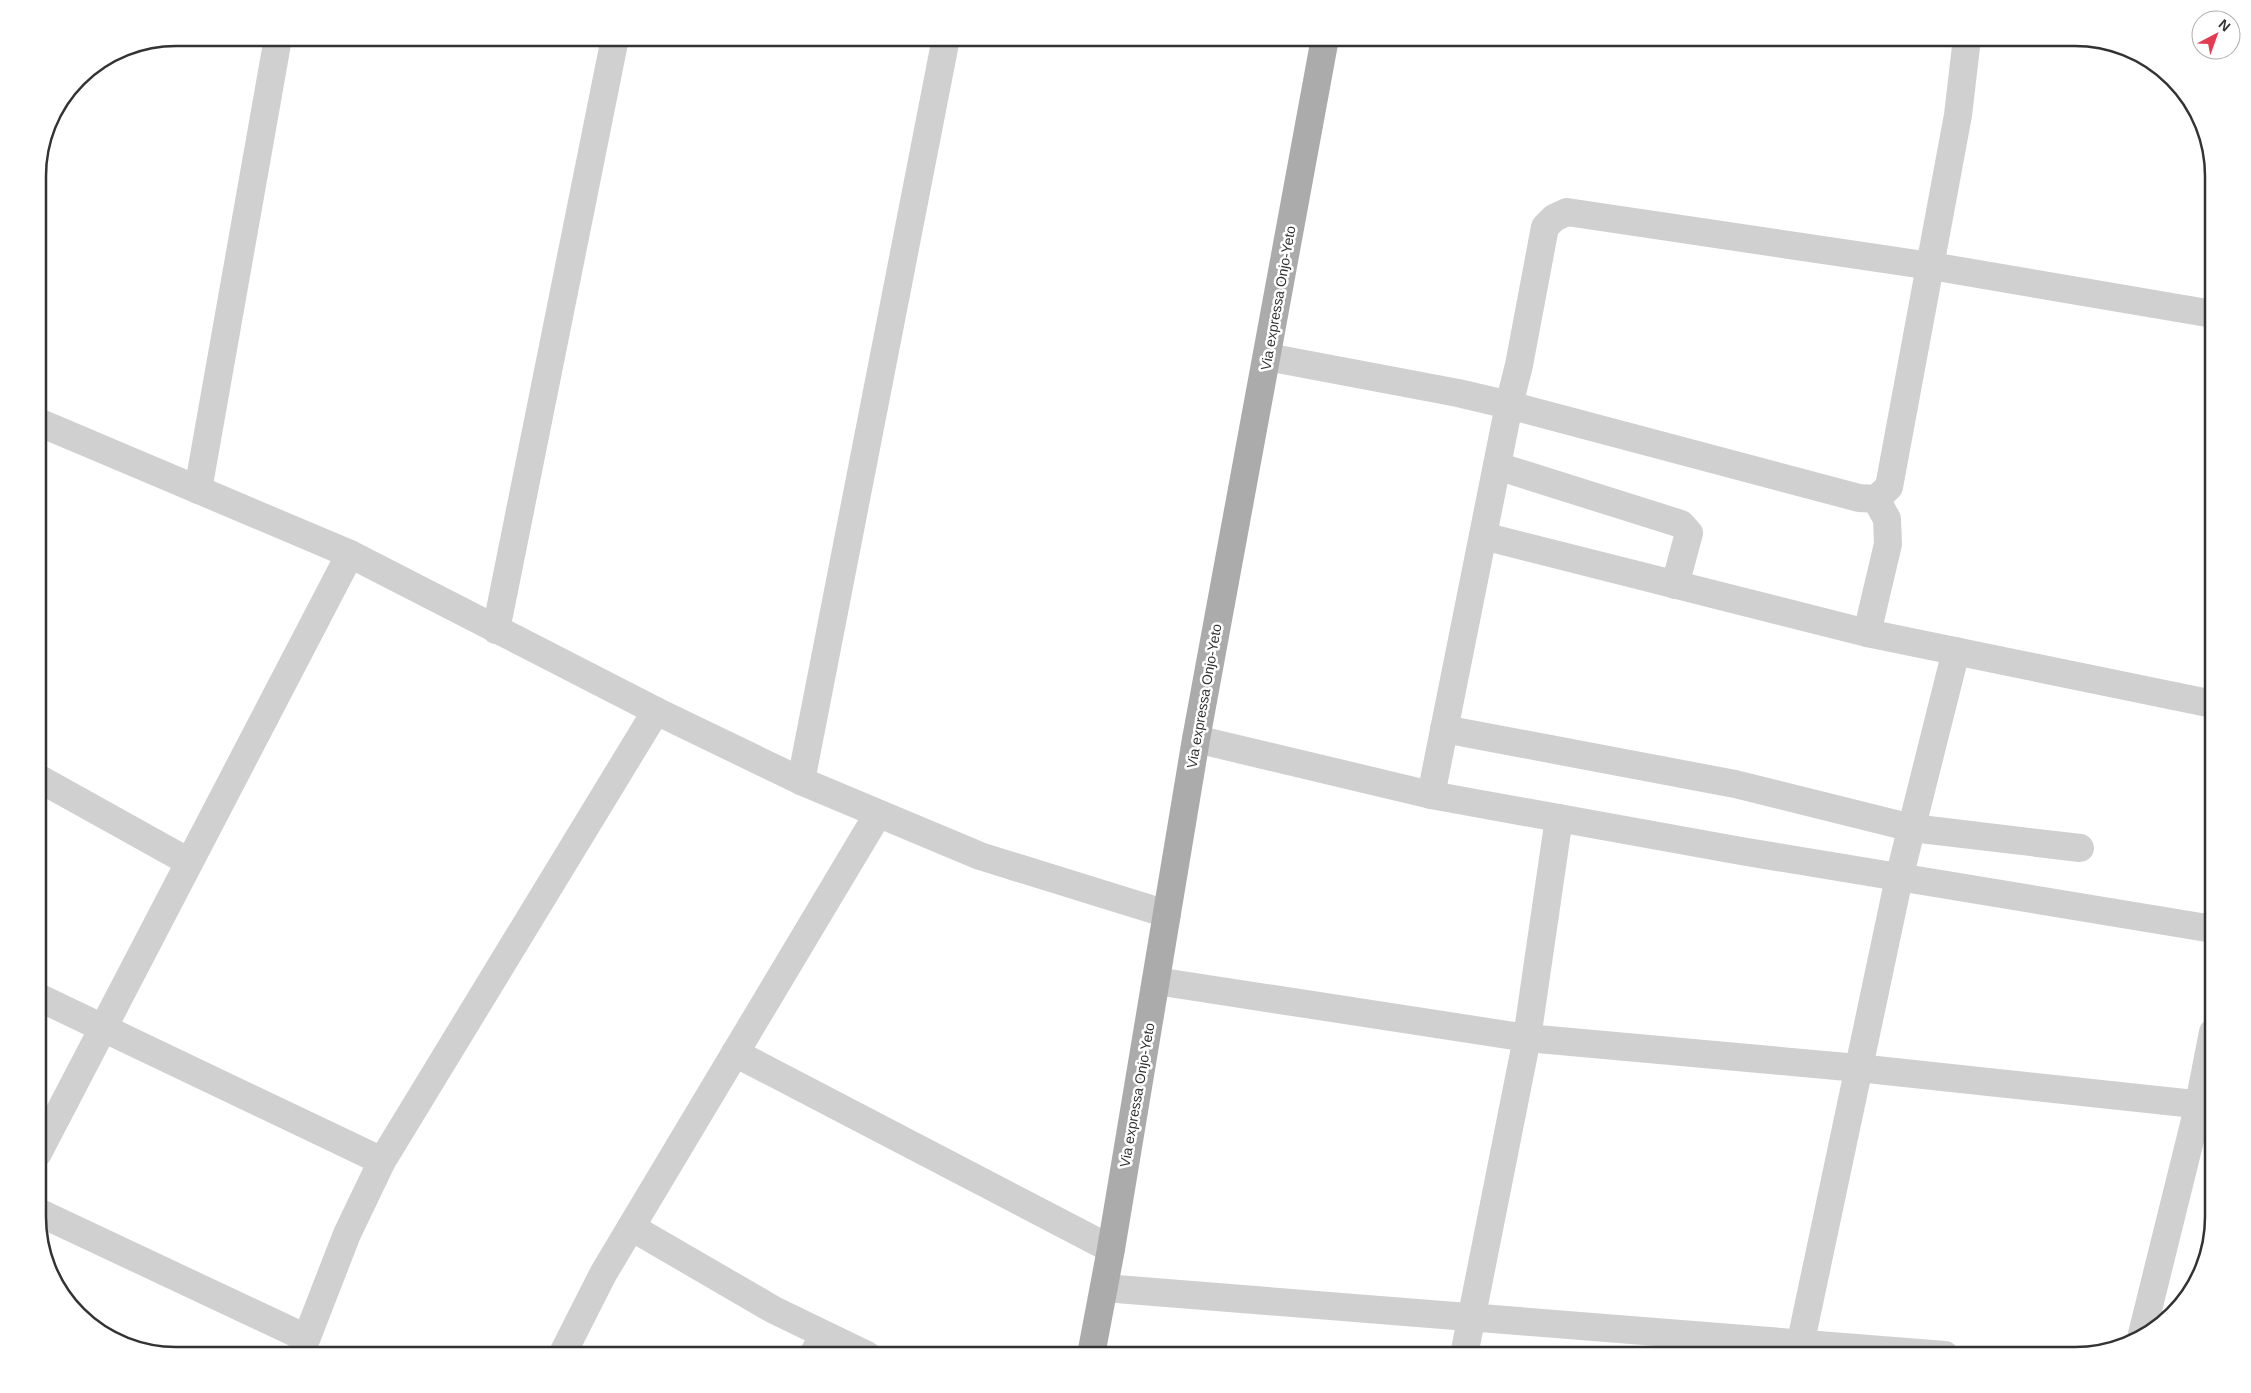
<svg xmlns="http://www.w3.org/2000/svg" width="2251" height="1393" font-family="Arial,sans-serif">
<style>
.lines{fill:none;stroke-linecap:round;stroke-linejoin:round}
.minor{stroke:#d0d0d0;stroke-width:28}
.major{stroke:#ababab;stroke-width:28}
.labels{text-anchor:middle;stroke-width:5;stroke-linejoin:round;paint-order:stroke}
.street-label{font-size:14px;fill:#333;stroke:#fff}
.rim{fill:none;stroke:#333;stroke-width:2.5}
</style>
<rect width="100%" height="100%" fill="#fff"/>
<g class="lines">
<g class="minor">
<polyline points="1267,357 1458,393 1509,405 1519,365 1545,227 1554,218 1567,212 1931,266 2213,314"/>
<polyline points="38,422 350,554 656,711 801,781 980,856 1167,914"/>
<polyline points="1497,466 1681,524 1689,533 1675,585"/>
<polyline points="198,490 278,38"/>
<polyline points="1483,536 1867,633 2213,704"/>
<polyline points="496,630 615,38"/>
<polyline points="1867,633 1888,544 1887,519 1876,499"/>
<polyline points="1444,729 1735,784 1912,828 2080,848"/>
<polyline points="1196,739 1431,795 1741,851 2213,929"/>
<polyline points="38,778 189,862"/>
<polyline points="801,781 946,38"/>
<polyline points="1431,795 1509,405 1859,498 1876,499 1889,487 1958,115 1967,38"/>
<polyline points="1156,981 1527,1038 1858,1068 2213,1106"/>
<polyline points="38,997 382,1161"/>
<polyline points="735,1053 1111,1249"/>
<polyline points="38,1153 350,554"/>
<polyline points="38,1212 306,1338"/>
<polyline points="631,1227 774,1310 867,1355"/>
<polyline points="1104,1288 1945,1355"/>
<polyline points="2141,1338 2199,1104 2213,1032"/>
<polyline points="300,1355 347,1234 382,1161 656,711"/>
<polyline points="562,1355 603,1274 878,814"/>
<polyline points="813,1355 823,1335"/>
<polyline points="1464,1355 1527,1038 1559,818"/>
<polyline points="1798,1355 1899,878 1956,651"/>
</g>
<polyline class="major" points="1091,1355 1111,1249 1196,739 1325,38"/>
</g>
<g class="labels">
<g class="street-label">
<text transform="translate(1278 298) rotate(-80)" y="5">Via expressa Onjo-Yeto</text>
<text transform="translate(1204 696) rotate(-80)" y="5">Via expressa Onjo-Yeto</text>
<text transform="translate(1137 1095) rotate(-80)" y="5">Via expressa Onjo-Yeto</text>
</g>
</g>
<path d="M0 0H2251V1393H0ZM176 46H2075A130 130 0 0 1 2205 176V1217A130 130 0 0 1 2075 1347H176A130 130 0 0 1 46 1217V176A130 130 0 0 1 176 46Z" fill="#fff" fill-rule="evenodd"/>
<path class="rim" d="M176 46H2075A130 130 0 0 1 2205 176V1217A130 130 0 0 1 2075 1347H176A130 130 0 0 1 46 1217V176A130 130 0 0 1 176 46Z"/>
<g transform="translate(2216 35) rotate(41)"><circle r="24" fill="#ffffff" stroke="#adadad"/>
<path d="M0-4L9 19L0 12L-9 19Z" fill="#e33c52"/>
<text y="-8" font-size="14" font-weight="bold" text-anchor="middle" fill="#333333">N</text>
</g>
</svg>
